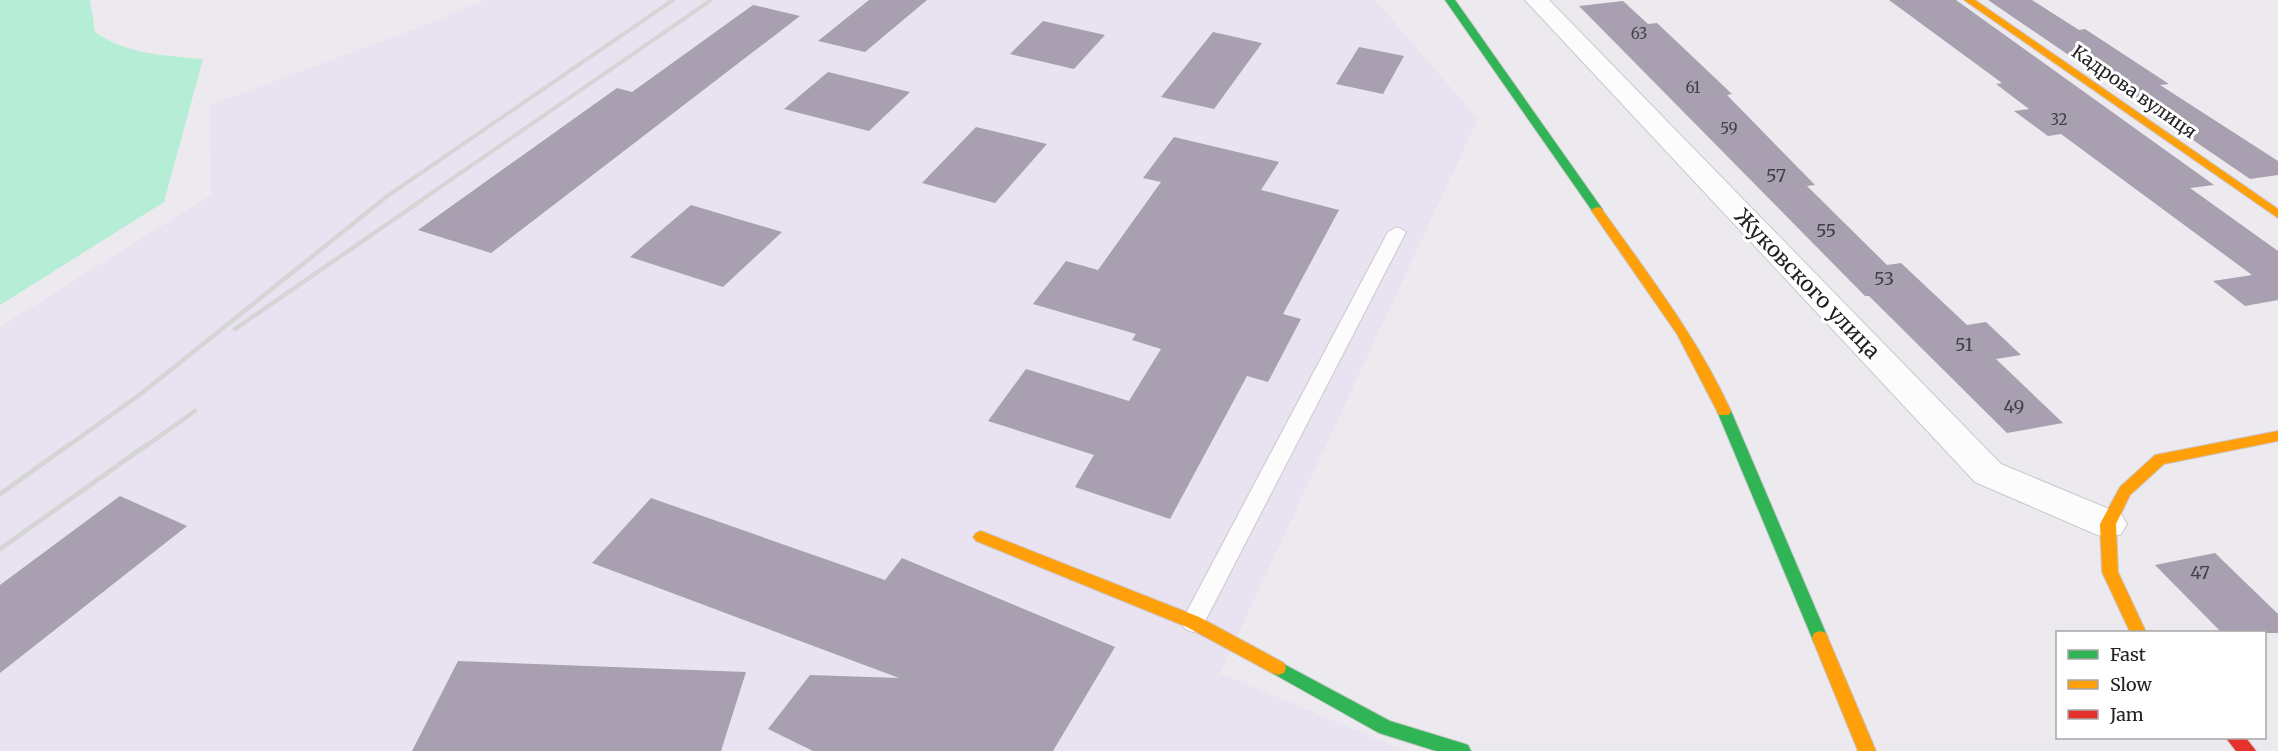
<svg xmlns="http://www.w3.org/2000/svg" width="2278" height="751" font-family="Merriweather,serif">
<style>
.industrial{fill:#e9e2f0}
.green{fill:#b5edd6}
.building{fill:#a89fb0}
.lines{fill:none;stroke-linecap:round;stroke-linejoin:round}
.lane-casing{stroke:#cac8cb;stroke-width:2}
.street-casing{stroke:#cac8cb;stroke-width:2}
.fast-casing{stroke:#cac8cb;stroke-width:2}
.slow-casing{stroke:#cac8cb;stroke-width:2}
.jam-casing{stroke:#cac8cb;stroke-width:2}
.lane{fill:#fcfcfc;fill-rule:evenodd}
.street{fill:#fcfcfc;fill-rule:evenodd}
.fast{fill:#30b455;fill-rule:evenodd}
.slow{fill:#ff9f0a;fill-rule:evenodd}
.jam{fill:#e5322d;fill-rule:evenodd}
.rail-far2{stroke:#d5d5d5;stroke-width:4}
.rail-far1{stroke:#d5d5d5;stroke-width:4.5}
.rail{stroke:#d5d5d5;stroke-width:5}
.labels{text-anchor:middle;stroke-width:6;stroke-linejoin:round;paint-order:stroke}
.far-number-label{font-size:15px;fill:#434046}
.far-street-label{font-size:18px;fill:#212022;stroke:#fff}
.number-label{font-size:18px;fill:#434046}
.street-label{font-size:21px;fill:#212022;stroke:#fff}
</style>
<rect width="100%" height="100%" fill="#eceaee"/>
<polygon class="industrial" points="485,0 1375,0 1478,119 1220,673 1406,751 0,751 0,327 211,195 210,105 417,28"/>
<path class="green" d="M 0,0 L 90,0 L 95,32 C 125,54 167,56 203,59 L 164,202 L 0,305 Z"/>
<g class="building">
<polygon points="869,0 927,0 865,52 818,41"/>
<polygon points="1889,0 1956,0 2214,185 2190,188 2278,251 2278,300 2245,306 2213,281 2252,275 2061,134 2048,136 2014,111 2029,109 1996,84 2002,83"/>
<polygon points="1988,0 2032,0 2079,30 2085,29 2169,84 2160,85 2278,161 2278,175 2250,179"/>
<polygon points="1623,1 1648,24 1657,23 1732,94 1727,95 1815,185 1807,186 1887,265 1901,263 1967,325 1986,322 2021,355 1996,359 2063,423 2007,433 1869,296 1865,296 1579,6"/>
<polygon points="753,5 800,16 491,253 418,230 617,88 632,92"/>
<polygon points="1043,21 1105,35 1074,69 1010,54"/>
<polygon points="1213,32 1262,43 1214,109 1161,97"/>
<polygon points="1359,47 1404,56 1383,94 1336,84"/>
<polygon points="828,72 910,92 869,131 784,109"/>
<polygon points="976,127 1047,144 995,203 922,183"/>
<polygon points="1174,137 1279,162 1261,190 1339,210 1283,314 1301,319 1268,382 1247,376 1170,519 1075,487 1094,455 988,421 1026,369 1129,401 1161,349 1132,340 1136,334 1033,304 1066,261 1098,270 1161,182 1143,178"/>
<polygon points="691,205 782,232 723,287 630,257"/>
<polygon points="120,496 187,526 0,673 0,585"/>
<polygon points="651,498 885,580 902,558 1115,647 1053,751 813,751 768,729 810,675 899,678 592,563"/>
<polygon points="2215,553 2278,614 2278,633 2222,633 2155,565"/>
<polygon points="458,661 746,672 721,751 412,751"/>
</g>
<g class="lines">
<defs>
<polygon id="lane" points="1397,227 1406,232 1201,629 1193,632 1185,629 1181,622 1185,615 1388,232"/>
<polygon id="street" points="1525,0 1549,0 2001,464 2121,514 2127,524 2121,534 2108,538 2095,534 1975,482"/>
<g id="fast">
<polygon points="1445,0 1455,0 1603,210 1601,212 1593,212"/>
<polygon points="1724,406 1731,411 1828,638 1826,643 1820,645 1814,643 1812,638 1717,411"/>
<polygon points="1278,661 1390,721 1462,743 1468,745 1471,751 1436,751 1379,733 1272,673 1270,668 1272,663"/>
</g>
<g id="slow">
<polygon points="1964,0 1975,0 2278,209 2278,218"/>
<path d="M 1597,207 L 1601,208 C 1648,274 1697,337 1731,411 L 1729,415 L 1719,415 L 1677,334 L 1591,210 Z"/>
<polygon points="2278,431 2278,441 2164,464 2130,495 2116,524 2118,572 2146,632 2130,632 2102,572 2100,524 2120,487 2155,455"/>
<polygon points="981,531 1199,617 1284,663 1286,668 1284,673 1278,675 1272,673 1187,627 976,541 973,537 976,533"/>
<polygon points="1820,631 1826,633 1828,638 1876,751 1858,751 1812,638 1814,633"/>
</g>
<polygon id="jam" points="2226,738 2246,738 2256,751 2236,751"/>
</defs>
<use href="#lane" class="lane-casing"/>
<use href="#street" class="street-casing"/>
<use href="#fast" class="fast-casing"/>
<use href="#slow" class="slow-casing"/>
<use href="#jam" class="jam-casing"/>
<use href="#lane" class="lane"/>
<use href="#street" class="street"/>
<use href="#fast" class="fast"/>
<use href="#slow" class="slow"/>
<use href="#jam" class="jam"/>
<g class="rail-far2">
<polyline points="383,199 673,0"/>
<polyline points="423,199 711,0"/>
</g>
<g class="rail-far1">
<polyline points="235,329 425,198"/>
<polyline points="68,446 142,393 385,198"/>
<polyline points="146,446 195,411"/>
</g>
<g class="rail">
<polyline points="0,494 70,444"/>
<polyline points="0,549 148,444"/>
</g>
</g>
<g class="labels">
<g class="far-number-label">
<text x="1639" y="39">63</text>
<text x="1693" y="93">61</text>
<text x="2059" y="125">32</text>
<text x="1729" y="134">59</text>
</g>
<g class="far-street-label">
<text transform="translate(2134 92) rotate(35)" y="6">Кадрова вулиця</text>
</g>
<g class="number-label">
<text x="1776" y="182">57</text>
<text x="1826" y="237">55</text>
<text x="1884" y="285">53</text>
<text x="1964" y="351">51</text>
<text x="2014" y="413">49</text>
<text x="2200" y="579">47</text>
</g>
<g class="street-label">
<text transform="translate(1807 284) rotate(46)" y="7">Жуковского улица</text>
</g>
</g>
<rect x="2056" y="631" width="210" height="108" fill="#ffffff" stroke="#a6a6a7" stroke-width="1.5"/>
<rect x="2068" y="650" width="30" height="9" fill="#30b455" stroke="#a6a6a7" stroke-width="1.5"/>
<text x="2110" y="661" font-size="18" fill="#212022">Fast</text>
<rect x="2068" y="680" width="30" height="9" fill="#ff9f0a" stroke="#a6a6a7" stroke-width="1.5"/>
<text x="2110" y="691" font-size="18" fill="#212022">Slow</text>
<rect x="2068" y="710" width="30" height="9" fill="#e5322d" stroke="#a6a6a7" stroke-width="1.5"/>
<text x="2110" y="721" font-size="18" fill="#212022">Jam</text>
</svg>
